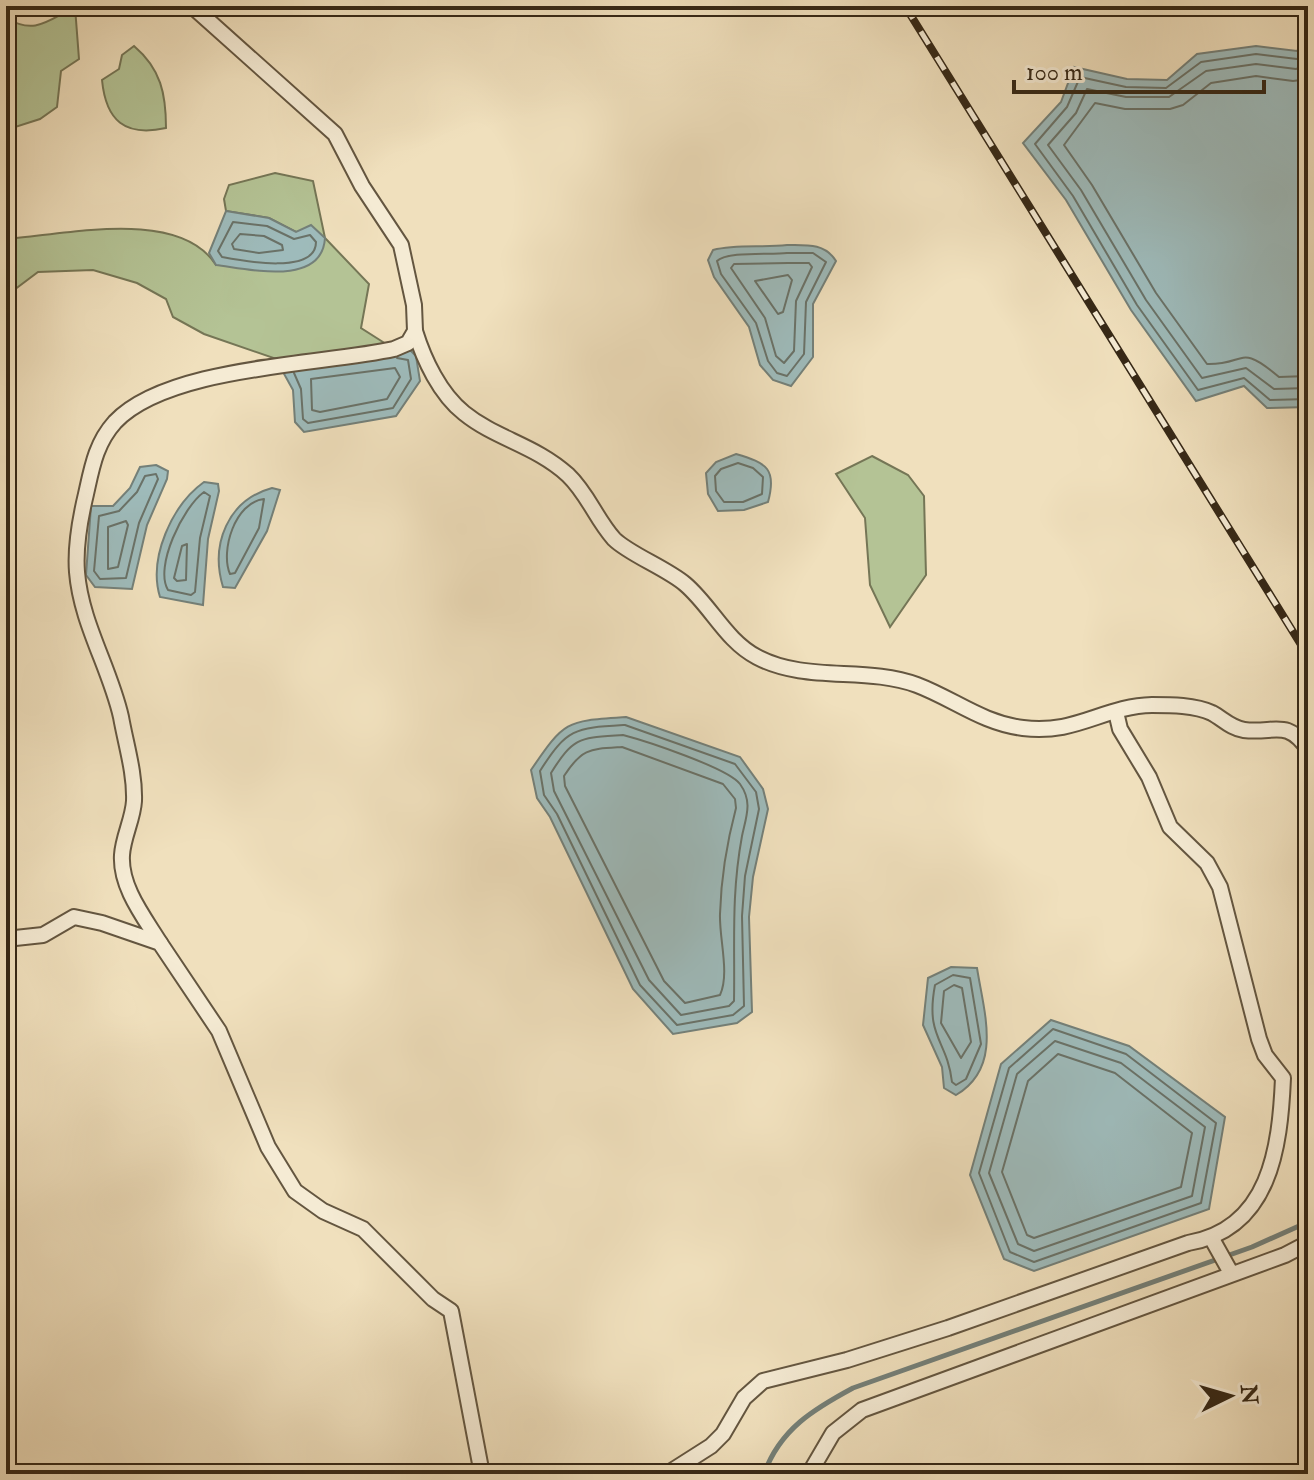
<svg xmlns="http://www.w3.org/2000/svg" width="1314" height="1480" font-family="'IM FELL Double Pica',serif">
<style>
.green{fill:#b4c395;stroke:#757656;stroke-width:2}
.water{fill:#9ebbbb;stroke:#748079;stroke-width:2}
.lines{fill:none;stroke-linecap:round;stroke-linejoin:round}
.shore{stroke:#6a7268;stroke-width:2}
.stream{stroke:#748079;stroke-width:5}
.street-casing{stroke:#645640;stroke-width:18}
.street{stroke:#f5ebd4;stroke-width:14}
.rail-casing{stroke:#362816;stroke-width:8}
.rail{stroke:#f5ebd4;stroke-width:5;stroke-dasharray:15;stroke-linecap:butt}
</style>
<rect width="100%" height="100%" fill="#f0e0bd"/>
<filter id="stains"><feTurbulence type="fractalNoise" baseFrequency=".0025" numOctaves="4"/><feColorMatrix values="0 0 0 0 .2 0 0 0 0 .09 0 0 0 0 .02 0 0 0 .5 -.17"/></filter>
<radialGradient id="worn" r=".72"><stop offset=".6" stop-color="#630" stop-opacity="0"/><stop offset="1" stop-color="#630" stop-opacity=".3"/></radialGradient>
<g class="green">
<path d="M 75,7 L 79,59 L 61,71 L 57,107 L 40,119 L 6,130 L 6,18 C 35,35 47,21 75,7 Z"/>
<path d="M 134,46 C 161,69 166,94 166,128 C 125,137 106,121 102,80 L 119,69 L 122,55 Z"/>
<path d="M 275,173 L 313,181 L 325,238 L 369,284 L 361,328 L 394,349 L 288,363 L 204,334 L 173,317 L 166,299 L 137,283 L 93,270 L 38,272 L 6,296 L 6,239 C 64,235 179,207 216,265 L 296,232 L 269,218 L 226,211 L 224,199 L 229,185 Z"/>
<polygon points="872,456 908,475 924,496 926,575 890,627 870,585 865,518 836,474"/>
</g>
<g class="water">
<polygon points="1308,38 1308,407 1267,408 1244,386 1196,401 1131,310 1066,200 1023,143 1061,102 1074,67 1127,79 1167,80 1197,54 1256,46 1297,51"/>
<path d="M 226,211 L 269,218 L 296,232 L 311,225 L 325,238 C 322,287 249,269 216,265 L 209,253 Z"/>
<path d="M 787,245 C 806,245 825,243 836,261 L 813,304 L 813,357 L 791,386 L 773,380 L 760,365 L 749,327 L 714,277 L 708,260 L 713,250 C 737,244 762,248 787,245 Z"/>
<polygon points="394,349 411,351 416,356 420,381 396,416 304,432 295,422 293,390 283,372"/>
<path d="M 736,454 C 767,463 777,469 768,502 L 744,510 L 718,511 L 708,494 L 706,473 L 716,462 Z"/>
<polygon points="156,465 168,471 167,479 147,525 132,589 95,587 86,575 91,506 113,506 130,488 140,467"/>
<path d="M 204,482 L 218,484 L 219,491 L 208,539 L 203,605 L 160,597 C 148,558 172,505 204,482 Z"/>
<path d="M 272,488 L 280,490 L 267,531 L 235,588 L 223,587 C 210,544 228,500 272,488 Z"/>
<path d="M 626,717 L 740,757 L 763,789 L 768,809 L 753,877 L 749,917 L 752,1012 L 737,1023 L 673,1034 L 633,989 L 550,817 L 537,798 L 531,770 C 565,720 566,721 626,717 Z"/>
<path d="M 951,967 L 977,968 C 984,1013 1003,1067 956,1095 L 944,1088 L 942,1067 L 923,1025 L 928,978 Z"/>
<polygon points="1051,1020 1129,1046 1225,1117 1209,1209 1034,1271 1004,1259 970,1175 1001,1064"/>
</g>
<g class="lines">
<g class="shore">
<polyline points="1308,50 1297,59 1256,54 1201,62 1166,88 1126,87 1080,77 1067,107 1035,144 1073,196 1137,305 1198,390 1244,378 1270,400 1308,399"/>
<polyline points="1308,65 1296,69 1256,64 1206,71 1169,97 1126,97 1087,89 1076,113 1048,145 1081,190 1146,300 1202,378 1246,368 1274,389 1308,388"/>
<path d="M 1308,79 L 1293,81 L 1256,76 L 1211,83 L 1183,105 L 1170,109 L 1125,109 L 1095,103 L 1064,145 L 1092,185 L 1156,293 L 1207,364 C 1247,365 1238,342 1279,377 L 1308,376"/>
<path d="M 233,222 L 267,226 L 294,239 L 310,235 L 316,242 C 316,275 243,261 222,257 L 218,251 Z"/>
<polygon points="240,234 264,236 282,245 283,250 259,253 234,249 232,244"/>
<path d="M 787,253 L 813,253 L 826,262 L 806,302 L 804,354 L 787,376 L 777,373 L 768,361 L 756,323 L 721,274 L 717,261 C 727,251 770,255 787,253 Z"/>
<polygon points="788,263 809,263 812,267 796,301 794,351 784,363 776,356 765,318 731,268 734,264"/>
<polygon points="788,275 792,280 783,312 778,314 755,281"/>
<polygon points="395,368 400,377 387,399 320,412 312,410 311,379"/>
<polyline points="294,373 301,389 303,419 308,423 393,408 411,379 408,360 397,358"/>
<polygon points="738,463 753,468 763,477 762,494 743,502 724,502 716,491 715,476 721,469"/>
<polygon points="156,474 158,479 139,523 126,578 100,579 94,571 99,516 119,511 137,492 145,476"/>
<path d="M 204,492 L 210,496 L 200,538 L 195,592 L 191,595 L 168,590 C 154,567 183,507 204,492 Z"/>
<path d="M 264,499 L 259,528 L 235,573 L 230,574 C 220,551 235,502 264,499 Z"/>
<polygon points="126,521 128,525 118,567 108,569 108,527"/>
<polygon points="187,544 186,580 177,581 174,578 182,546"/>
<path d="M 625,725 L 735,764 L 756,792 L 759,809 L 745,876 L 742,916 L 744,1006 L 733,1015 L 677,1025 L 640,985 L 557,814 L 544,795 L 540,771 C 567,728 575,728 625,725 Z"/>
<path d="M 623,735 C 646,741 728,768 740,784 C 753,802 746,817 742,836 C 731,896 735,942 734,1001 L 729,1006 L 681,1015 L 649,980 L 554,791 L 551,773 C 574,736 580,738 623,735 Z"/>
<path d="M 622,747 L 723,784 L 735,799 L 736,808 C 727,842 721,879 720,914 C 719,938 730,974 720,995 L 685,1003 L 664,981 L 565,786 L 564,776 C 582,748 590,749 622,747 Z"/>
<path d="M 953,975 L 970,978 L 981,1044 L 966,1079 L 956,1085 L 952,1082 C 947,1039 925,1038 935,985 Z"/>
<polygon points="954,985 962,988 971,1042 961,1058 941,1023 944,991"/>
<polygon points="1053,1029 1126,1054 1216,1123 1201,1203 1034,1262 1010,1252 979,1173 1009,1068"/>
<polygon points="1055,1041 1121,1063 1205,1127 1192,1196 1034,1251 1018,1244 989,1173 1017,1074"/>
<polygon points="1058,1054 1115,1073 1192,1133 1181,1187 1034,1238 1027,1235 1002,1172 1028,1081"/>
</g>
<path class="stream" d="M 764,1474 C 780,1429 814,1409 853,1388 L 1252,1247 L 1308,1222"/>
<defs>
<g id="street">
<path d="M 415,331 C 424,360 440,394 464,413 C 496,439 535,445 568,475 C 588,494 596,519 614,539 C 629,554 666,568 685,584 C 711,606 726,641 757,657 C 806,683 866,666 917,685 C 954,699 982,723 1023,728 C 1076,735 1104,706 1152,705 C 1171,705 1195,705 1212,713 C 1223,719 1231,728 1244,730 C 1274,734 1286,718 1308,749"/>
<polyline points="6,939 43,935 74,917 102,923 160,943 219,1031 268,1147 295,1191 323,1211 363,1229 433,1299 451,1311 482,1474"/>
<path d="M 160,943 C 144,917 120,887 122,855 C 123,837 133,819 134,801 C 135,773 126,745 121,717 C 110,668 81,623 77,572 C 75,547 80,519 86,494 C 92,467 96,443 115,422 C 168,366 321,365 394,349 L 408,343 L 415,331 L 414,305 L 401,245 L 362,186 L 335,134 L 192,6"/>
<polyline points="1212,1239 1231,1273"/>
<path d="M 667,1474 L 711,1446 L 723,1434 L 744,1398 L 763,1381 L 847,1360 L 948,1328 L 1188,1243 C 1270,1229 1280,1148 1283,1078 L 1265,1055 L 1259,1039 L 1220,887 L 1207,863 L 1170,827 L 1149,777 L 1120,729 L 1116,712"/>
<polyline points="809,1474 833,1433 862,1410 1285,1255 1308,1243"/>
</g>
</defs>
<use href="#street" class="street-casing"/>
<use href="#street" class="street"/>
<defs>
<polyline id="rail" points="905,6 1308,656"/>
</defs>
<use href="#rail" class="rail-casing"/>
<use href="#rail" class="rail"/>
</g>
<rect width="1314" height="1480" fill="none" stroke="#f0e0bd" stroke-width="32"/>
<rect x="8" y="8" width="1298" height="1464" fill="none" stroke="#362816" stroke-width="4"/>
<rect x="16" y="16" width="1282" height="1448" fill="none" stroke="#362816" stroke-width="2"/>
<g transform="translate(1230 1396) rotate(85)" stroke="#f5ebd4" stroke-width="6" paint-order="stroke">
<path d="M0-6L14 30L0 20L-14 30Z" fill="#362816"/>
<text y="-12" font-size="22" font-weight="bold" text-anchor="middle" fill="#362816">N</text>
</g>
<path d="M1014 80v12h250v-12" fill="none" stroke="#362816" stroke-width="4"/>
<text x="1026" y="80" font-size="24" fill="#362816" stroke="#f5ebd4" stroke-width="6" paint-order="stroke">100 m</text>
<rect width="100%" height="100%" filter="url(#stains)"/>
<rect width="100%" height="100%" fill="url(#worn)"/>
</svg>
